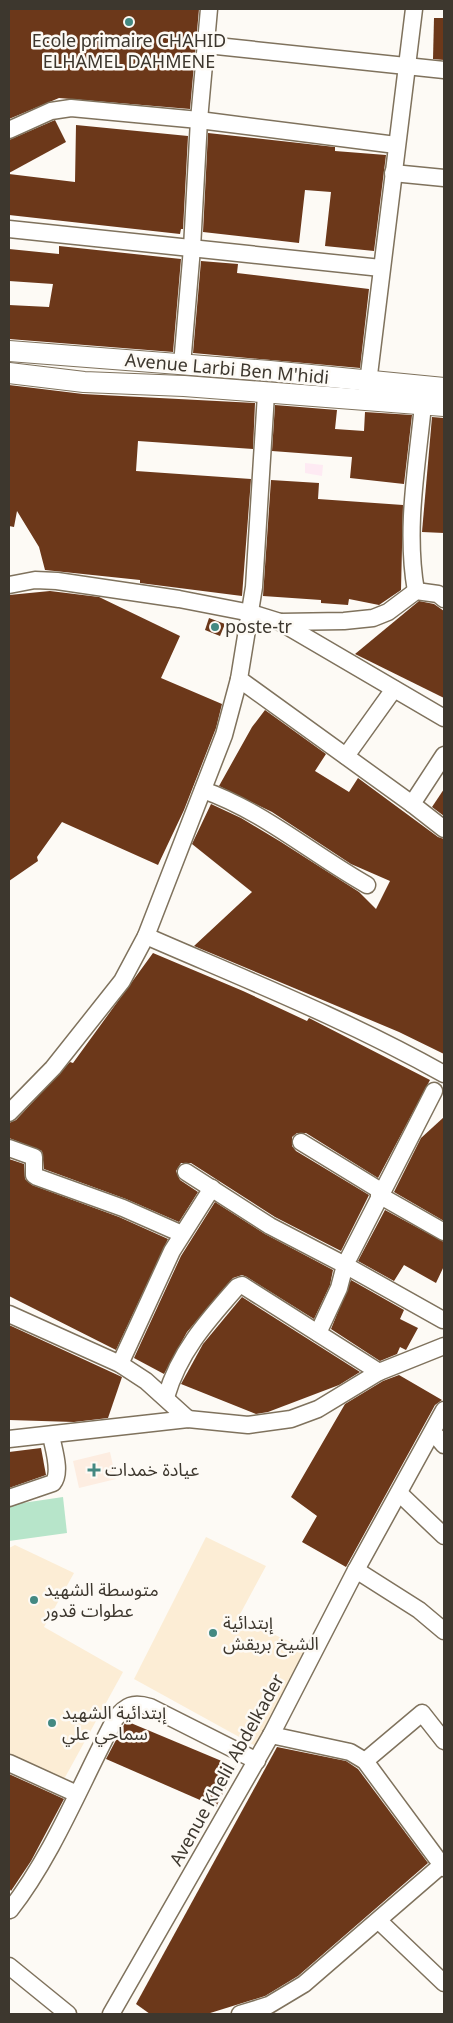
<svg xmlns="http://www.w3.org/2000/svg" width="453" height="2023" font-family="'Noto Sans','Noto Sans Arabic',sans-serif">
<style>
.built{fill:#fcedd5}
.industrial{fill:#feeaf3}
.medical{fill:#fdede1}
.green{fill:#b7e5ca}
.building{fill:#6c381a}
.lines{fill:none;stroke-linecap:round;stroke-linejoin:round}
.minor-casing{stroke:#7f725d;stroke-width:19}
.major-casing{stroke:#7f725d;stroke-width:22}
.minor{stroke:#fff;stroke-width:16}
.major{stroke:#fff;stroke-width:20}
.poi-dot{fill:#438982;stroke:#fdfaf5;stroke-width:2}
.labels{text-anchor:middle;stroke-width:5;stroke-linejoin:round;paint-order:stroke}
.poi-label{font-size:18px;fill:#3d372e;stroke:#fdfaf5;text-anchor:start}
.street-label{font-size:18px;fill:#3d372e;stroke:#fdfaf5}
</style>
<rect width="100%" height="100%" fill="#fdfaf5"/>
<g class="built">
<polygon points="206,1537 266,1566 238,1618 312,1652 259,1748 134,1679"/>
<polygon points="15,1545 74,1573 44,1627 123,1672 63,1781 9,1755 9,1548"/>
</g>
<polygon class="industrial" points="305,463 323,465 322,476 305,473"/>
<polygon class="medical" points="110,1452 116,1479 79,1488 73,1461"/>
<polygon class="green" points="63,1497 67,1533 9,1541 9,1505"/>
<g class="building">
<polygon points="9,9 199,9 190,109 59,98 9,119"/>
<polygon points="434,18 444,18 444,60 433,59"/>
<polygon points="55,120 66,142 9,173 9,140"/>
<polygon points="76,125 188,136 183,229 181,229 180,234 9,215 9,174 75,182"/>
<polygon points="208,133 335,147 335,151 386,155 374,251 325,246 331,192 305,190 299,243 203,232"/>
<polygon points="59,246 181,259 173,352 9,339 9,305 49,307 53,284 9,281 9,249 59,254"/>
<polygon points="201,261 238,264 237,273 369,289 360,368 193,353"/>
<polygon points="9,385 83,394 255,403 253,449 138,441 136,471 251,479 242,596 140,583 140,580 45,570 39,547 17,511 14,527 9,526"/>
<polygon points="275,405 337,410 335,429 364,431 365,412 412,415 404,484 350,478 352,457 272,451"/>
<polygon points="432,417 444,418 444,533 422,532"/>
<polygon points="271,480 319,483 318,499 403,505 401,590 379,605 349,599 348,605 321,603 321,600 263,596"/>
<polygon points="50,591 99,597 180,636 161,678 222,704 216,728 184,810 158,865 62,822 37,857 38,861 9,881 9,595"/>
<polygon points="419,601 434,604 444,611 444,698 355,654"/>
<polygon points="209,618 225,624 220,636 205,630"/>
<polygon points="265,710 326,754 315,771 349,792 358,778 438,837 444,839 444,1054 399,1032 194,946 252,892 192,844 211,804 241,818 281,842 359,892 376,909 390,881 351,864 272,812 219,786 252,727"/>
<polygon points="444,789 444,816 432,807"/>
<polygon points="153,953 243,991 307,1021 309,1018 430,1080 378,1178 306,1133 297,1133 292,1137 292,1146 296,1151 369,1195 341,1251 275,1217 191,1163 181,1163 176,1171 180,1180 198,1192 179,1222 126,1199 44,1169 42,1151 9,1138 9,1123 16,1120 70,1062 73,1063"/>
<polygon points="444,1117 444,1221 394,1192 421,1138"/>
<polygon points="9,1159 24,1164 25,1179 32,1185 119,1217 168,1239 116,1350 9,1296"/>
<polygon points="215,1202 265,1234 333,1270 330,1285 314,1319 247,1277 242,1275 233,1278 187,1332 164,1374 134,1358 181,1256"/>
<polygon points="385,1210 444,1242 444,1266 436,1283 404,1265 394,1281 358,1261"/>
<polygon points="351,1280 404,1310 400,1319 418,1328 406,1350 400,1347 397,1354 380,1361 331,1329"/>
<polygon points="242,1297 360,1372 339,1385 268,1412 256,1414 181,1384 203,1344"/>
<polygon points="9,1325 122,1377 108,1418 74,1422 9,1420"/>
<polygon points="399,1375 442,1400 435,1405 346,1567 302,1542 317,1516 291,1497 345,1404 383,1381"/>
<polygon points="41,1448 46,1475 9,1488 9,1452"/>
<polygon points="126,1721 236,1767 216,1807 106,1759"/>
<polygon points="277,1747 346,1761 358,1769 428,1863 298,1976 265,1996 207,2014 150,2014 136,2004"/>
<polygon points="9,1774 64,1799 31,1861 11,1891 9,1888"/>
</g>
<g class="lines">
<defs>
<g id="minor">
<polyline points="207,45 444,70"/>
<polyline points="9,130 51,111 71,108 199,120 396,145"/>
<polyline points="393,173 444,178"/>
<polyline points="9,229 381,268"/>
<polyline points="182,365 192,248 199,120 209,9"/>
<polyline points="367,391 414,9"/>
<polyline points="266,394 254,587 239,679 412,804"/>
<polyline points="9,585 35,580 57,581 179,599 251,613 280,622 344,621 373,618 388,612 416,591 438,594 444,599"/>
<path d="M 416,591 C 405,529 417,467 423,405"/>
<polyline points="280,622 444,718"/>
<polyline points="444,755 412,804 444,829"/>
<polyline points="346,756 394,689"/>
<path d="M 203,790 C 263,811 312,854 367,885"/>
<path d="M 146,936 C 247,980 348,1020 444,1074"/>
<polyline points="434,1091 345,1265 443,1320"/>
<polyline points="9,1113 53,1068 122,981 146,936 224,735 239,679"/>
<polyline points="301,1142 381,1191"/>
<polyline points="9,1148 34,1157 34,1175 37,1177 123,1208 182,1234"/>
<polyline points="186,1172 270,1226 345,1265 339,1288 318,1333"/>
<polyline points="379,1195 444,1232"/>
<polyline points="9,1314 120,1364 146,1381 188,1419"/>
<polyline points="120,1364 172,1251 212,1188"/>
<path d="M 166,1397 C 179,1352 207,1321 237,1287 L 242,1285 L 379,1372"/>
<polyline points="433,1432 444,1445"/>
<polyline points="9,1439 188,1419 248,1425 291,1419 318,1409 379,1372 444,1346"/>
<polyline points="399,1493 444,1536"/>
<path d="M 9,1498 L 53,1483 C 62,1472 53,1448 51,1435"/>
<polyline points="356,1570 419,1610 444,1631"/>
<polyline points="271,1735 350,1752 365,1761 444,1868"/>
<polyline points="365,1761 422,1713 444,1741"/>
<polyline points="9,1763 77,1794"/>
<path d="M 10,1910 C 53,1855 82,1781 115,1719 C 126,1705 133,1702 150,1707 L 257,1761"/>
<polyline points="379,1921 444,1983"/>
<polyline points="9,1966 68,2014"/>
<polyline points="111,2014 271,1735 356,1570 444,1410"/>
<polyline points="240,2014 269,2005 304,1984 444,1863"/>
</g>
<g id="major">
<polyline points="9,351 270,371 444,388"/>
<polyline points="9,373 84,382 184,386 444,406"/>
</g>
</defs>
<use href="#minor" class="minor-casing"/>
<use href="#major" class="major-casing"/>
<use href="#minor" class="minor"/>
<use href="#major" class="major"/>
</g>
<g class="poi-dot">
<circle cx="129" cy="22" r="5"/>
<circle cx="215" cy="627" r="5"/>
<path d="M91.5 1462.5h5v5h5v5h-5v5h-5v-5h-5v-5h5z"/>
<circle cx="34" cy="1600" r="5"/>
<circle cx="213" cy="1633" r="5"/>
<circle cx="52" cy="1723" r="5"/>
</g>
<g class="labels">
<g class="poi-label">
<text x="129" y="47" text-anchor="middle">Ecole primaire CHAHID<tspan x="129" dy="21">ELHAMEL DAHMENE</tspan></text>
<text x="225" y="633">poste-tr</text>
<text x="105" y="1476">عيادة خمدات</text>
<text x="44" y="1596">متوسطة الشهيد<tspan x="44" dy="21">عطوات قدور</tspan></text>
<text x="223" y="1629">إبتدائية<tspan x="223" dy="21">الشيخ بريقش</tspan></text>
<text x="62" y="1719">إبتدائية الشهيد<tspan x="62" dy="21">سماحي علي</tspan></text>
</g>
<g class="street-label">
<text transform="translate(227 369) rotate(5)" y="6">Avenue Larbi Ben M'hidi</text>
<text transform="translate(227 1770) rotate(-61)" y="6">Avenue Khelil Abdelkader</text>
</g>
</g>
<rect width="453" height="2023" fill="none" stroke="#3d372e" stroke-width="20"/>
</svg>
